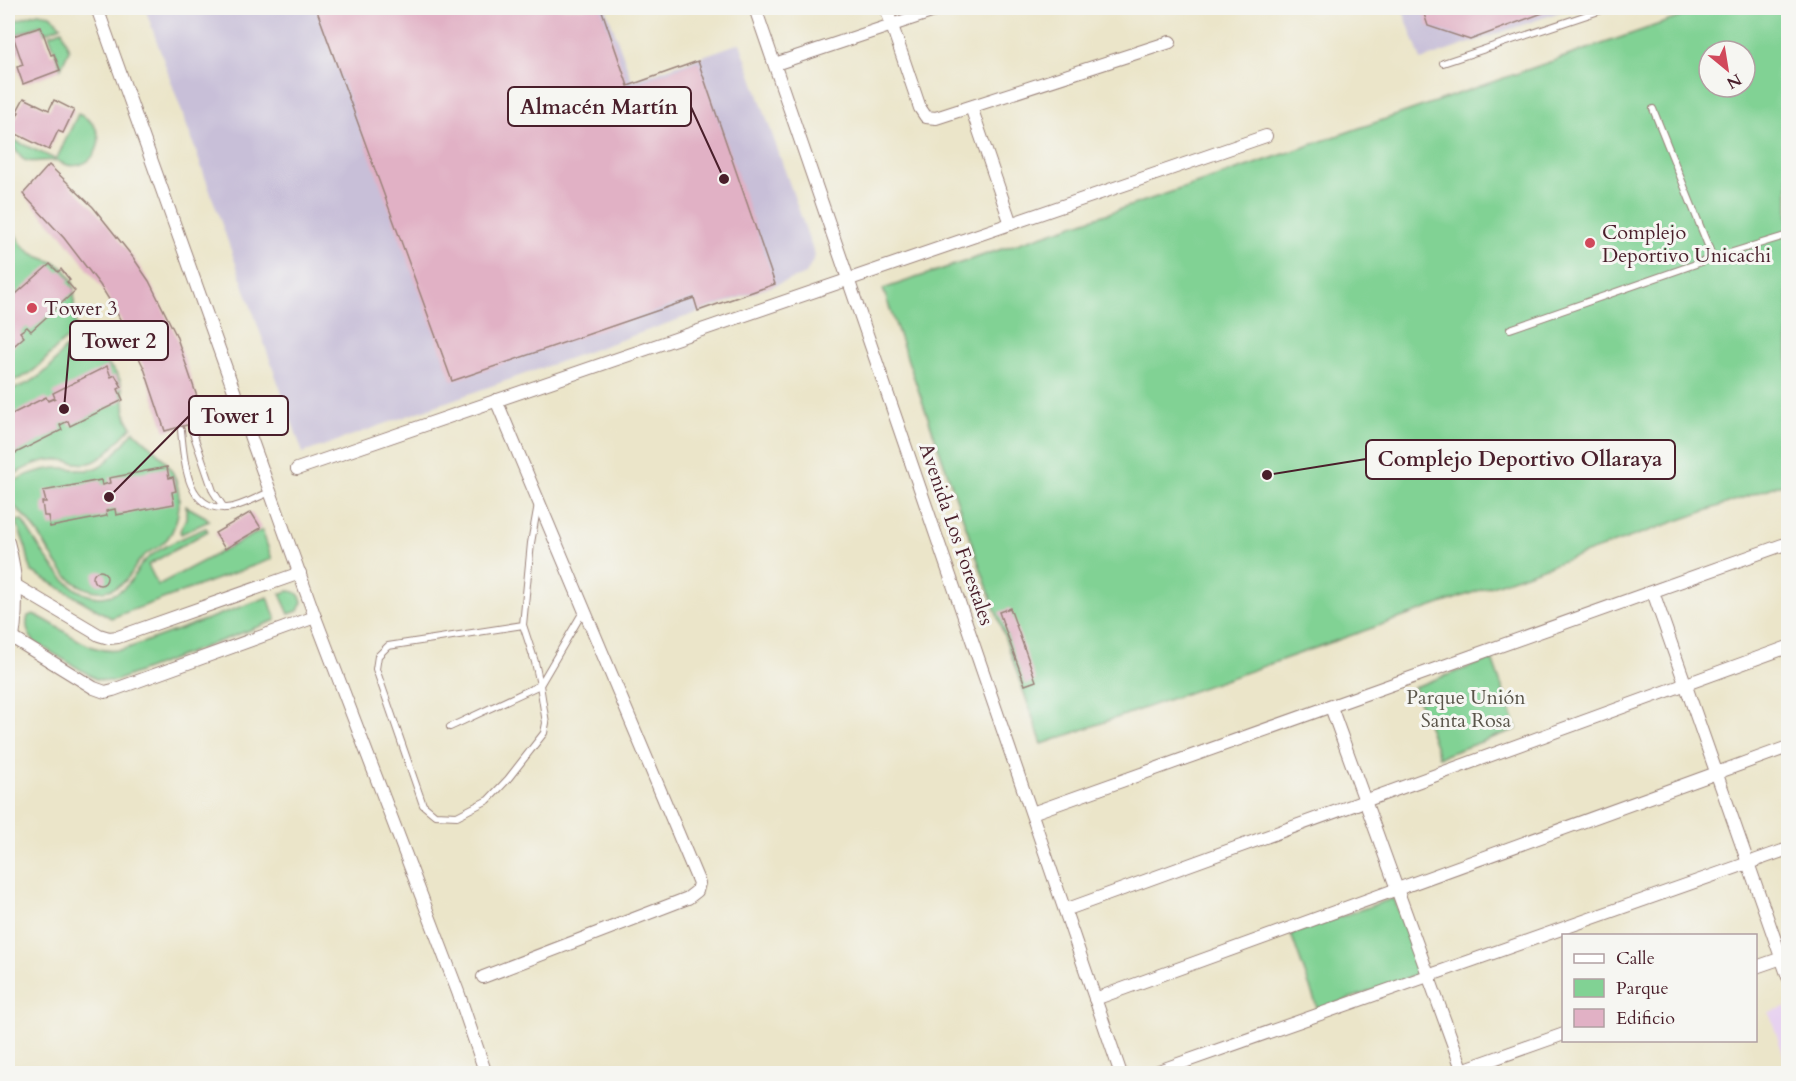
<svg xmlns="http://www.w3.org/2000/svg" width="1796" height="1081" font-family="Cardo,serif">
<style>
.built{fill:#e7d2f0}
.industrial{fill:#c8bfd8}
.green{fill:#81d294;stroke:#667860;stroke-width:1.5;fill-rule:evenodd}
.building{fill:#e1b1c5}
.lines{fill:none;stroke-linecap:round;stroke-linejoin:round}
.lane-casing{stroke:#9a827a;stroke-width:8}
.street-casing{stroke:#9a827a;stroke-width:14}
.lane{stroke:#fff;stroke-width:6}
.street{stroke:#fff;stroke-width:12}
.poi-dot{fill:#d1495b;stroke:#f6f6f2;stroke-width:2}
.labels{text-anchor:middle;stroke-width:6;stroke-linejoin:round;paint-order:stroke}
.poi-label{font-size:20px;fill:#4a1f2b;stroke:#f6f6f2;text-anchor:start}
.street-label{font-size:20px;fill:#4a1f2b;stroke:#f6f6f2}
.park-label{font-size:20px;fill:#5a554a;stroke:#f6f6f2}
.leader{fill:none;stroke:#4a1f2b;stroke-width:2}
.callout-dot{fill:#4a1f2b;stroke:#f6f6f2;stroke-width:2}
.callout{fill:#f6f6f2;stroke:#4a1f2b;stroke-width:2}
.callout-label{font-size:21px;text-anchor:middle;font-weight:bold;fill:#4a1f2b}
</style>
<rect width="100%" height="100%" fill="#f6f6f2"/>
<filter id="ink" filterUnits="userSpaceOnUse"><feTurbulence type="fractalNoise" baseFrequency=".0167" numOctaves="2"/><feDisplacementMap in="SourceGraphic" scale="12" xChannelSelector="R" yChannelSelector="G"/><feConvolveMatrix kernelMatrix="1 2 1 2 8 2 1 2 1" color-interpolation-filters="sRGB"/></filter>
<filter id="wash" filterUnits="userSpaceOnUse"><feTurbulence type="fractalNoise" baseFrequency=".008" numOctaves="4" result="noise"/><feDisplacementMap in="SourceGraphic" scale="24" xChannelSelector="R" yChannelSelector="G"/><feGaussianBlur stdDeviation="1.35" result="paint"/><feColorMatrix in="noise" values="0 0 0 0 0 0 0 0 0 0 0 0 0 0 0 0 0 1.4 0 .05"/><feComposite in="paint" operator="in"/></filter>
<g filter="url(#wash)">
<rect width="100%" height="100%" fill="#ebe5c9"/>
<polygon class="built" points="1788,1006 1788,1069 1769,1012"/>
<g class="industrial">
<polygon points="145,8 606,8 632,81 740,43 815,256 806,274 303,453"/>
<polygon points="1402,8 1571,8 1421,60"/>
</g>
<g class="green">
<path d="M 1706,8 L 1788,8 L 1788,482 L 1042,744 L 883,289 L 1293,151 ZM 1709,51 L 1745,51 L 1745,87 L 1709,87 Z"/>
<polygon points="38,13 50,15 61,26 45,33 41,25 12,36 17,51 8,55 8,23"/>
<polygon points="62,30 69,50 61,68 49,35"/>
<path d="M 78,114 C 119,129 92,183 56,160 Z"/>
<path d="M 9,138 L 55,159 L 54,161 C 43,158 28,167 20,156 C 15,151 13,144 9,138 Z"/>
<path d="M 9,210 C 11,229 18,247 37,256 C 49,261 60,262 68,274 C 78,288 73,300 74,315 C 74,321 77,327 79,332 C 49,345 41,378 8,381 L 8,218 Z"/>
<path d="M 80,337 C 84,344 88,351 95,355 C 104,362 113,367 119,378 C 127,394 120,413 132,427 C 119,438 108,456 93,462 C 81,466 72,461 60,460 C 41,458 26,468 11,476 L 8,474 L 8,390 C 26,386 44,376 56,360 C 63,350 68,343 80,337 Z"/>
<path d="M 134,431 C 150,448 171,459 177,484 C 182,503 178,531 162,544 C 155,550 146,552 140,560 C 136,564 134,570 130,575 C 120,590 101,595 85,588 C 57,576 50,548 33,526 C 25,516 15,508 8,499 C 8,496 7,493 8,490 C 13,475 48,468 62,468 C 75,468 86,473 98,467 C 112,460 123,443 134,431 Z"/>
<polygon points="186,506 206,517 209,521 181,534 180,531 186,518"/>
<path d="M 22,520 C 41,549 77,621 123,589 C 135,580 137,565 149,557 C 166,544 187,536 206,528 L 208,531 L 148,565 L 158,585 L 262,530 L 272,559 L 111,618 L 31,571 L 26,548 L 16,521 Z"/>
<path d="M 288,591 C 296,591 300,594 302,602 L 298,611 L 289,614 L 280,594 Z"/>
<path d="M 268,597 L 276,620 L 115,681 L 107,681 L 96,679 L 36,643 C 28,636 25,626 28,616 L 33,614 C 66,627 90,660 128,648 Z"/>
<polygon points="1492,659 1517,729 1439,757 1414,687"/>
<polygon points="1394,898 1421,973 1318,1010 1291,934"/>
</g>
<g id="blocks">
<g class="building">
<polygon points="316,8 601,8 628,86 698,61 775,284 698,311 694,298 452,381"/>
<polygon points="1422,8 1556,8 1470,40 1428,26"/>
<polygon points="41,27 51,55 54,54 60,70 23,84 17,67 23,65 13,36"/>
<polygon points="24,98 49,110 54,100 74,110 63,133 58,131 49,150 10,131 19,112 17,111"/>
<polygon points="49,165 93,207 132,256 149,281 176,335 205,420 165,431 144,368 115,309 100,285 64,238 23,194"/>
<polygon points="50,264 58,272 61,269 70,280 67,282 75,291 31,331 27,327 20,332 24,337 8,351 8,308 9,307 8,301"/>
<polygon points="107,366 111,377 115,375 122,387 118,389 123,400 70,426 68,421 60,425 62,430 10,456 8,451 8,416 46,397 48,401 55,398 53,393"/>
<polygon points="167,467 169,478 173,477 176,491 172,492 174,504 116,515 115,509 106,511 107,516 50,527 48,516 44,516 42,502 46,502 43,491 101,480 102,485 110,483 109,478"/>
<polygon points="251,512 261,528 225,549 215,533"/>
<circle cx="100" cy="578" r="7"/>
<polygon points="1010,608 1036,681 1025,685 999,612"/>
</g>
</g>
</g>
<g filter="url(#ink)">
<use href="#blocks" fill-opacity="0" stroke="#9a827a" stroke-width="1.5"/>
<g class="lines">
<defs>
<g id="lane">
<polyline points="1443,63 1608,8"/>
<polyline points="1653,109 1713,258"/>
<polyline points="1510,329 1713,258 1788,235"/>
<polyline points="191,427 213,491 224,508"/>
<path d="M 181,430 C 184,458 185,511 227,508 C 241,507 257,497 270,492"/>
<polyline points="523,625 388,646 378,656 376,669 423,805 435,815 457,816 488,800 508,779 544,733 546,723 540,685 535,662 523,625 531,543 538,504"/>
<polyline points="450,727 540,685 584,610"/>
</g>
<g id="street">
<polyline points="97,8 315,617 458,992 486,1074"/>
<polyline points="755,8 1121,1074"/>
<polyline points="886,8 920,108 926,117 936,118 1170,42"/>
<polyline points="775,64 943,8"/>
<polyline points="971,107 1011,224"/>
<polyline points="297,469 1266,136"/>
<path d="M 8,542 C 17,574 18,605 13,638"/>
<polyline points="8,581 99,635 109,638 118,637 300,573"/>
<polyline points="1653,592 1788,977"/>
<polyline points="8,635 94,688 105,692 113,690 315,617"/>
<polyline points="1331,707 1464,1074"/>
<polyline points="1032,813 1788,543"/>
<polyline points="1065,910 1788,647"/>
<polyline points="1756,967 1782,958"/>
<polyline points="483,977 688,898 697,891 699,883 496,400"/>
<polyline points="1095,999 1788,747"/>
<polyline points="1150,1074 1788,849"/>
<polyline points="1451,1074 1564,1034"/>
</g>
</defs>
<use href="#lane" class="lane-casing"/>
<use href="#street" class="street-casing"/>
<use href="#lane" class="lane"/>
<use href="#street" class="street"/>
</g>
</g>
<g class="poi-dot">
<circle cx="1590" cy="243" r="6"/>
<circle cx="32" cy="308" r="6"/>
</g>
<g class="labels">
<g class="poi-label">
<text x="1602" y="239">Complejo<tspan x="1602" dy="23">Deportivo Unicachi</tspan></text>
<text x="44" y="315">Tower 3</text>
</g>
<g class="street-label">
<text transform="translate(957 534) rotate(71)" y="7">Avenida Los Forestales</text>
</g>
<g class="park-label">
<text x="1466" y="704">Parque Unión<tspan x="1466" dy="23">Santa Rosa</tspan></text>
</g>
</g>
<path class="leader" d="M724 179L691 107M64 409L70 340M109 497L189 416M1267 475L1366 459"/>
<g class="callout-dot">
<circle cx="724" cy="179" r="6"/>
<circle cx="64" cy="409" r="6"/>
<circle cx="109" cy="497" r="6"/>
<circle cx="1267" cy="475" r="6"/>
</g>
<g class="callout">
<rect x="508" y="87" width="183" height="39" rx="6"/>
<rect x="70" y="321" width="98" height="39" rx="6"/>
<rect x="189" y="396" width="99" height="39" rx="6"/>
<rect x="1366" y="440" width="309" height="39" rx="6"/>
</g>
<g class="callout-label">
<text x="599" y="114">Almacén Martín</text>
<text x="119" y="348">Tower 2</text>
<text x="238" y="423">Tower 1</text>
<text x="1520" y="466">Complejo Deportivo Ollaraya</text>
</g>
<rect width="1796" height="1081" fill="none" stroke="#f6f6f2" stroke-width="30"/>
<rect x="1562" y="934" width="195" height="108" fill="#f6f6f2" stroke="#b1a0a2" stroke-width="1.5"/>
<rect x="1574" y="954" width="30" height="9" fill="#ffffff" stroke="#b1a0a2" stroke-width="1.5"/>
<text x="1616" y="964" font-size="18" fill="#4a1f2b">Calle</text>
<rect x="1574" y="979" width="30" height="18" fill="#81d294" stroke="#b1a0a2" stroke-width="1.5"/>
<text x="1616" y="994" font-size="18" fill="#4a1f2b">Parque</text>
<rect x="1574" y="1009" width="30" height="18" fill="#e1b1c5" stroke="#b1a0a2" stroke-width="1.5"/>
<text x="1616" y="1024" font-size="18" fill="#4a1f2b">Edificio</text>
<g transform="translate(1727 69) rotate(150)"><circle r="28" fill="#f6f6f2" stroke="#b1a0a2" stroke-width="1.5"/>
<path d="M0-4.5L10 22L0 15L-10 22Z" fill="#d1495b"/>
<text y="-9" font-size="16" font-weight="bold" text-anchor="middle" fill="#4a1f2b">N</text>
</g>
</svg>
